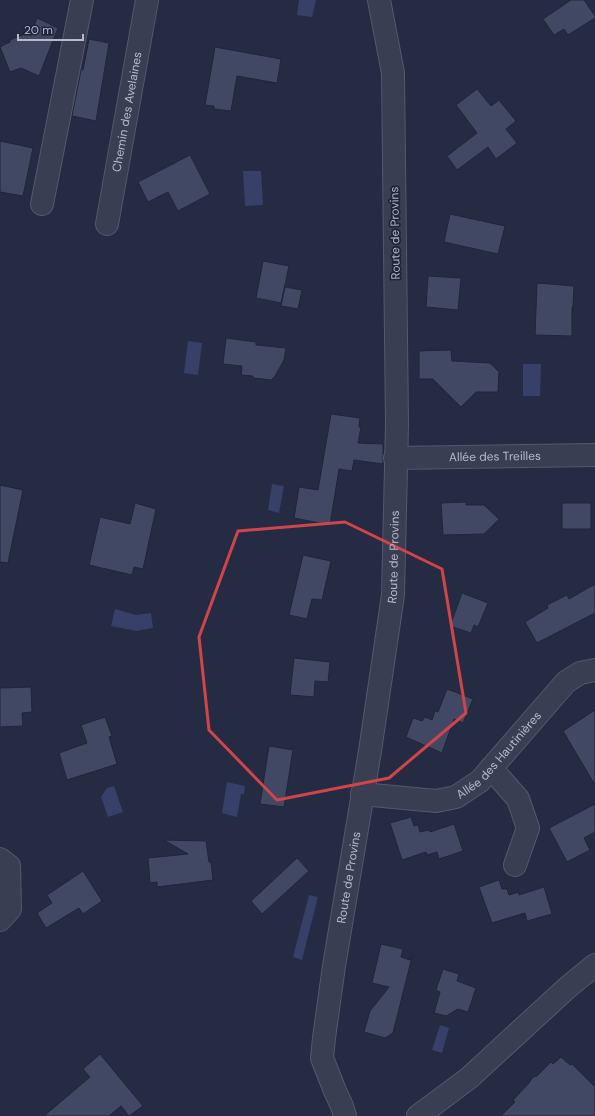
<svg xmlns="http://www.w3.org/2000/svg" width="595" height="1116" font-family="'DM Sans',sans-serif">
<style>
.water{fill:#364068}
.building{fill:#404863;stroke:#202539}
.lines{fill:none;stroke-linecap:round;stroke-linejoin:round}
.minor-casing{stroke:#54596c;stroke-width:24}
.tertiary-casing{stroke:#54596c;stroke-width:24}
.minor{stroke:#393e52;stroke-width:22}
.tertiary{stroke:#393e52;stroke-width:22}
.marked{fill:none;stroke:#d04549;stroke-width:3;stroke-linejoin:round}
.labels{text-anchor:middle;stroke-width:3.5;stroke-linejoin:round;paint-order:stroke}
.street-label{font-size:12px;fill:#b6bacc;stroke:#1e2337}
</style>
<rect width="100%" height="100%" fill="#252b42"/>
<g class="water">
<polygon points="299,0 316,0 312,17 297,15"/>
<polygon points="243,171 261,171 263,205 245,206"/>
<polygon points="188,341 202,343 198,375 184,373"/>
<polygon points="523,364 541,364 540,396 523,396"/>
<polygon points="272,484 284,486 279,513 268,510"/>
<polygon points="115,609 136,615 151,613 153,628 136,631 111,626"/>
<polygon points="227,782 245,786 244,794 241,794 237,817 222,813"/>
<polygon points="114,786 123,812 108,817 101,797 107,788"/>
<polygon points="309,895 318,897 302,960 293,957"/>
<polygon points="440,1025 449,1028 442,1053 432,1050"/>
</g>
<g class="building">
<polygon points="571,0 584,0 595,16 595,18 568,35 564,29 554,35 543,19"/>
<polygon points="37,18 58,28 39,76 21,68 10,72 0,47 10,42 10,40 32,31"/>
<polygon points="89,39 109,43 96,121 72,116 81,70 83,70"/>
<polygon points="215,47 281,59 277,83 237,76 231,111 214,109 214,106 205,105"/>
<polygon points="477,89 491,106 499,100 516,121 506,129 517,143 496,159 488,147 457,170 447,156 477,133 456,105"/>
<polygon points="0,141 33,148 23,196 0,192"/>
<polygon points="190,155 210,194 178,211 168,192 148,202 138,182"/>
<polygon points="450,214 505,226 498,254 444,242"/>
<polygon points="263,261 289,266 281,303 256,298"/>
<polygon points="428,276 461,278 458,310 426,307"/>
<polygon points="537,283 574,286 573,307 572,307 572,336 535,335"/>
<polygon points="285,287 302,290 298,309 281,306"/>
<polygon points="226,338 256,342 256,345 286,348 284,360 275,376 271,380 253,378 253,376 241,375 242,366 223,364"/>
<polygon points="451,350 452,361 490,363 499,372 498,392 476,392 461,407 433,379 419,379 419,351"/>
<polygon points="331,414 360,418 359,427 361,427 358,443 383,444 383,464 354,460 352,471 339,469 330,525 294,518 299,487 318,490"/>
<polygon points="0,485 23,490 8,563 0,562"/>
<polygon points="466,502 466,505 484,505 499,519 484,534 443,535 441,503"/>
<polygon points="135,503 156,509 143,569 134,567 132,575 89,565 100,517 130,524"/>
<rect x="562" y="503" width="29" height="26"/>
<polygon points="303,555 331,561 322,600 312,599 307,619 289,615"/>
<polygon points="595,584 595,613 537,643 525,622 548,608 547,605 567,595 569,599"/>
<polygon points="462,593 488,603 478,627 474,625 471,633 450,626"/>
<polygon points="294,658 330,662 328,682 315,681 314,697 290,695"/>
<polygon points="31,687 32,712 22,713 23,726 0,727 0,688"/>
<polygon points="447,689 473,699 463,723 454,719 442,753 406,737 413,718 422,721 425,717 432,720 435,711 438,712"/>
<polygon points="595,710 595,785 563,731"/>
<polygon points="105,717 112,736 109,737 117,764 67,780 59,753 87,743 81,725"/>
<polygon points="269,746 293,750 284,807 260,804"/>
<polygon points="595,804 595,832 584,838 590,850 567,862 549,828"/>
<polygon points="411,817 414,826 418,825 420,832 429,830 430,832 454,824 463,851 439,859 437,852 427,855 426,852 402,860 390,823"/>
<polygon points="164,840 206,841 209,862 211,862 213,880 157,887 157,882 150,883 148,858 188,854"/>
<polygon points="297,858 309,871 262,914 251,901"/>
<polygon points="83,871 102,901 83,914 79,908 46,928 37,913 52,903 47,895"/>
<polygon points="499,880 502,889 507,889 509,895 519,892 519,895 544,887 552,914 527,921 525,913 492,923 479,887"/>
<polygon points="381,944 403,949 401,957 410,960 412,957 393,1033 385,1038 364,1032 370,1011 389,987 372,983"/>
<polygon points="443,969 459,974 457,981 476,988 468,1012 458,1009 446,1016 434,1013 440,992 436,990"/>
<polygon points="100,1054 143,1106 129,1116 121,1106 109,1116 44,1116 90,1077 83,1069"/>
<polygon points="561,1057 570,1065 572,1064 595,1087 595,1116 501,1116 515,1102 513,1100 529,1083 533,1077 537,1076 551,1062 553,1064"/>
</g>
<g class="lines">
<defs>
<g id="minor">
<polyline points="42,204 82,0"/>
<path id="s1" d="M 107,224 L 147,0"/>
<path id="s2" d="M 395,458 L 595,455"/>
<polyline points="491,768 518,799 528,828 515,865"/>
<path id="s3" d="M 362,794 L 436,801 L 456,797 L 480,781 L 566,682 L 580,673 L 595,670"/>
<polyline points="0,859 9,866 10,909 0,920"/>
<path id="s4" d="M 345,1116 L 342,1106 L 335,1091 L 322,1058 L 324,1038 L 334,966 L 370,751 L 393,595 L 397,424 L 393,73 L 379,0"/>
</g>
<polyline id="tertiary" points="418,1116 469,1078 568,987 595,965"/>
</defs>
<use href="#minor" class="minor-casing"/>
<use href="#tertiary" class="tertiary-casing"/>
<use href="#minor" class="minor"/>
<use href="#tertiary" class="tertiary"/>
</g>
<path class="marked" d="M 345,522 L 442,569 L 466,713 L 389,778 L 277,800 L 209,730 L 199,637 L 238,531 Z"/>
<g class="labels">
<g class="street-label">
<text dy="4" stroke="none"><textPath href="#s1" startOffset="114">Chemin des Avelaines</textPath></text>
<text transform="translate(395 233) rotate(-91)" y="4">Route de Provins</text>
<text dy="4" stroke="none"><textPath href="#s2" startOffset="100">Allée des Treilles</textPath></text>
<text dy="4" stroke="none"><textPath href="#s4" startOffset="569">Route de Provins</textPath></text>
<text dy="4" stroke="none"><textPath href="#s3" startOffset="155">Allée des Hautinières</textPath></text>
<text dy="4" stroke="none"><textPath href="#s4" startOffset="245">Route de Provins</textPath></text>
</g>
</g>
<path d="M18 34v6h65v-6" fill="none" stroke="#b6bacc" stroke-width="2"/>
<text x="24" y="34" font-size="12" fill="#b6bacc" stroke="#1e2337" stroke-width="3" paint-order="stroke">20 m</text>
</svg>
